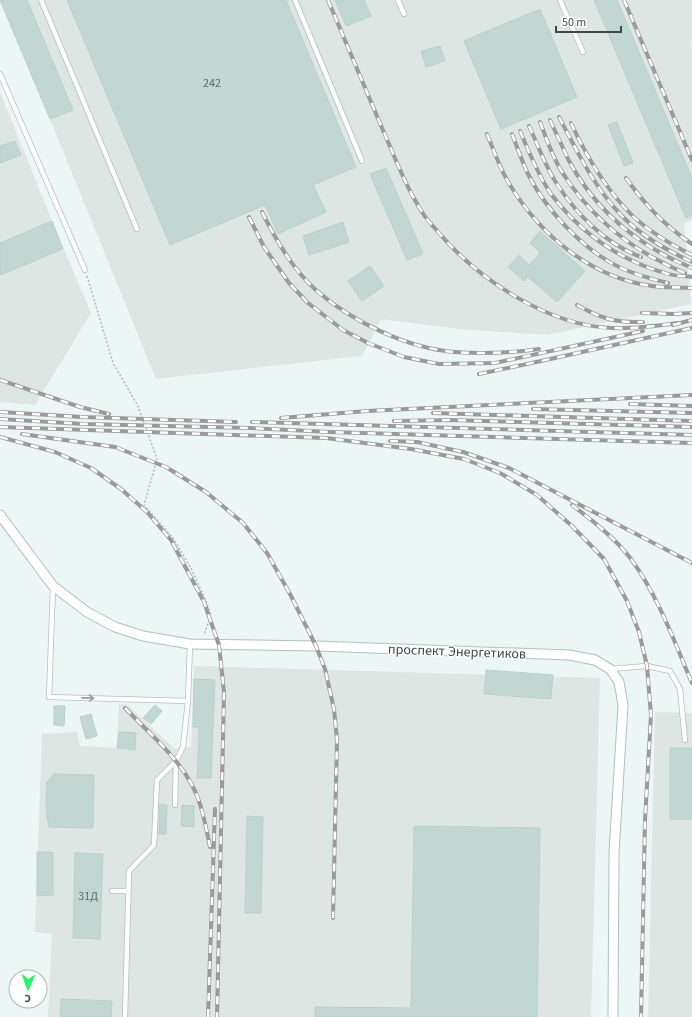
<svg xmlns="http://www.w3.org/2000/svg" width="692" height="1017" font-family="'Source Sans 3',sans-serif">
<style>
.industrial{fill:#dde6e3}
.building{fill:#c2d7d2;stroke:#b5d2cb}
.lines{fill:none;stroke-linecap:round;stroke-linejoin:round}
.lane-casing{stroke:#afc1be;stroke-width:6}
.street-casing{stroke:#afc1be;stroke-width:11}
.path{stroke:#a1c2bc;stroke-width:1.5;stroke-dasharray:2 2;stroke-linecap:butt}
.lane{stroke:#fff;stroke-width:4.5}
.street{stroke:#fff;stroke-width:9}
.rail-casing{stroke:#9a9a9a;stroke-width:4}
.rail{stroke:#fff;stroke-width:2.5;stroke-dasharray:8;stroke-linecap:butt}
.oneway{stroke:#939b9a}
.labels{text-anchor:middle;stroke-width:3;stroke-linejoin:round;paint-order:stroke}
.number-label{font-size:12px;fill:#5c6d6a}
.street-label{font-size:14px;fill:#3a4a47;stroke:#fff}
</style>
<rect width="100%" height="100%" fill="#ecf6f4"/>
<g class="industrial">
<polygon points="0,0 692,0 692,40 690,41 692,47 692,220 684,224 691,304 547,335 458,329 381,319 362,356 156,379 50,119"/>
<polygon points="0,92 52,221 91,313 35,405 0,402"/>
<polygon points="194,666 600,678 591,1017 48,1017 52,934 35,932 42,734 77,732 80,746 117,748 119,704 128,705 175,749 183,747 191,747"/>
<polygon points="655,712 692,713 692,1017 648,1017"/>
</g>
<g class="building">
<polygon points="0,0 27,0 73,110 50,119"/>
<polygon points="67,0 286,0 356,167 313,185 326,212 278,234 265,205 170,245"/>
<polygon points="335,0 364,0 371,16 346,26"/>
<polygon points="594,0 617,0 692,178 692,215 686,218"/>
<polygon points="540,9 577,97 501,129 464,41"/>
<polygon points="440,46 445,61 426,67 421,51"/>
<polygon points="617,122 633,163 624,166 608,125"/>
<polygon points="15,141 21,155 0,163 0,146"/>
<polygon points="386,168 423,254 407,260 370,174"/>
<polygon points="52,221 63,249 0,275 0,243"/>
<polygon points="343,222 349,242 309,255 303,236"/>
<polygon points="540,231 585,271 557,302 528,277 524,281 508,267 519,255 529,265 540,253 530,243"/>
<polygon points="370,266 384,286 362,301 348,281"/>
<polygon points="486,670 553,675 551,699 484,694"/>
<polygon points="194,679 215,680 211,778 197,778 199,727 193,727"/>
<polygon points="155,705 162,711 151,724 143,718"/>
<polygon points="54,706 65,706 64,726 54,725"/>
<polygon points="91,714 97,736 86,739 80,717"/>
<polygon points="119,732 136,733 135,750 117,748"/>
<rect x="670" y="748" width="22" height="71"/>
<polygon points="54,774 94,775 93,828 49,827 46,808 47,782"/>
<polygon points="160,804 167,805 166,834 159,834"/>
<polygon points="182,805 194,806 194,827 181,826"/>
<polygon points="247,816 263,817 261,913 245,913"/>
<polygon points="414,826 540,828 537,1017 315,1017 315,1007 411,1008"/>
<polygon points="37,852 53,852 53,895 37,896"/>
<polygon points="75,853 103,854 100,939 73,938"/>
<polygon points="61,999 112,1001 111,1017 60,1017"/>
</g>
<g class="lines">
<defs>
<g id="lane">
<polyline points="41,0 137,229"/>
<polyline points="295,0 362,161"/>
<polyline points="398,0 404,14"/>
<polyline points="560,0 583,52"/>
<polyline points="0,74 85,270"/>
<polyline points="53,587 49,697 188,701"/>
<polyline points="610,669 647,666 670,671 680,689 685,740"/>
<polyline points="175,805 176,761"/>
<polyline points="112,891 128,891"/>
<polyline points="125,1017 129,871 154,845 157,780 176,761 183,747 188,701 190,644"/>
</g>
<polyline id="street" points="0,515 53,586 87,612 115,627 143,636 190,644 316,646 569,655 595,660 610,669 619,682 623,705 614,853 613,1017"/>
</defs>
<use href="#lane" class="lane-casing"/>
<use href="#street" class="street-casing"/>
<polyline class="path" points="87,276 113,363 138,406 157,459 144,505 173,538 191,568 206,601 211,615 204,635"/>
<use href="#lane" class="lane"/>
<use href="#street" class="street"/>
<defs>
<g id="rail">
<path d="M 328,0 C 346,43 364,85 382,128 C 395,157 406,188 424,215 C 428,221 434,227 439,233 C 479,280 549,326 612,328 C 634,329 656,326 678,323"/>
<polyline points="624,0 692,160"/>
<path d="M 559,117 C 577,151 594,187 621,215 C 639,234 668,251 692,262"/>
<path d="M 550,120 C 556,133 562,146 568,159 C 596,212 638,246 692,268"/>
<path d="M 540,122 C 547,140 553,159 564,175 C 594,221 634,252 685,273"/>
<path d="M 571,123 C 585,153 602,183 625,208 C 643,228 668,243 692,255"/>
<path d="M 529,126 C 538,145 545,166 557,184 C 577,215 606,244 641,257"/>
<path d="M 520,131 C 529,152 538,175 551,194 C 580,232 619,260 665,273 C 673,276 683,276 692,277"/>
<path d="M 487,134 C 494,151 500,169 510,185 C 541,236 592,278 652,286 C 665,288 679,287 692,288"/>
<path d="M 512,134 C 517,147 522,161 528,174 C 546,210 584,251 621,268 C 636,275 652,279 668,283"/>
<path d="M 626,178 C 646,206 664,225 692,244"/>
<path d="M 262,212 C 276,240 293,270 317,291 C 353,322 407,348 454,352 C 482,354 511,353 539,349"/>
<polyline points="249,217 264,247 289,283 308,303 343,330 368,343 404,357 439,364 495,363 643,331"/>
<path d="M 577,305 C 600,318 615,323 643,322"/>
<polyline points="642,313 674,314 692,313"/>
<polyline points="673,325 692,320"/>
<polyline points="479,374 541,361 692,328"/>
<polyline points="0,380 80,407 109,414"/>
<polyline points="630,404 692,406"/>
<polyline points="533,409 692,413"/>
<polyline points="0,412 82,417 236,422"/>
<polyline points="433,413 692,421"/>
<polyline points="281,418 367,411 692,395"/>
<polyline points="0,419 83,424 250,428 330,432 692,443"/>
<polyline points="394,421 450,420 692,427"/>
<polyline points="252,422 692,435"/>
<polyline points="0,427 326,438 411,449 464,459 500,473 537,495 572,526 604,559 627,601 639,632 647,666 651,715 645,820 641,1017"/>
<polyline points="22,434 115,447 166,467 206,492 243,523 267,553 290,594 316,646 325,669 334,709 337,740 333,918"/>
<polyline points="0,437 55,452 91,468 121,489 147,512 171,540 204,602 219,645 224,692 217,1017"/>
<polyline points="390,441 417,442 463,452 509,468 692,563"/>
<path d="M 572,505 C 593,521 615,538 631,559 C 658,596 674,641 692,683"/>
<path d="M 125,708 C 148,732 178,757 193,787 C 202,804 206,828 210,847"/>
<polyline points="208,1017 215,809"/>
</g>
</defs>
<use href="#rail" class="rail-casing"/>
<use href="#rail" class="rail"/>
</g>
<defs><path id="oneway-shaft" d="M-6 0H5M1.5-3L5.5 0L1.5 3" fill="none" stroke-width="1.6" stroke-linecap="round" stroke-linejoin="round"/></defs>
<use class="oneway" href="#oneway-shaft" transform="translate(88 698) rotate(1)"/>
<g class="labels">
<g class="number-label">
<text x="212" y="87">242</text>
<text x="88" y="900">31Д</text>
</g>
<g class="street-label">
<text transform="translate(457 651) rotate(2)" y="5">проспект Энергетиков</text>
</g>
</g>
<g transform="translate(28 989) rotate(182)"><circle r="19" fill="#ffffff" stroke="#b0b7b5"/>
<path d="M0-3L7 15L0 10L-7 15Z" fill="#27f268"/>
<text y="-6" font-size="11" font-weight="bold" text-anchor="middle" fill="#3a4a47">С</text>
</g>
<path d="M556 26v6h65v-6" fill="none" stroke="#3a4a47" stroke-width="2"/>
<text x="562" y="26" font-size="12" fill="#3a4a47" stroke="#ffffff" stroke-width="3" paint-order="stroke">50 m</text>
</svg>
